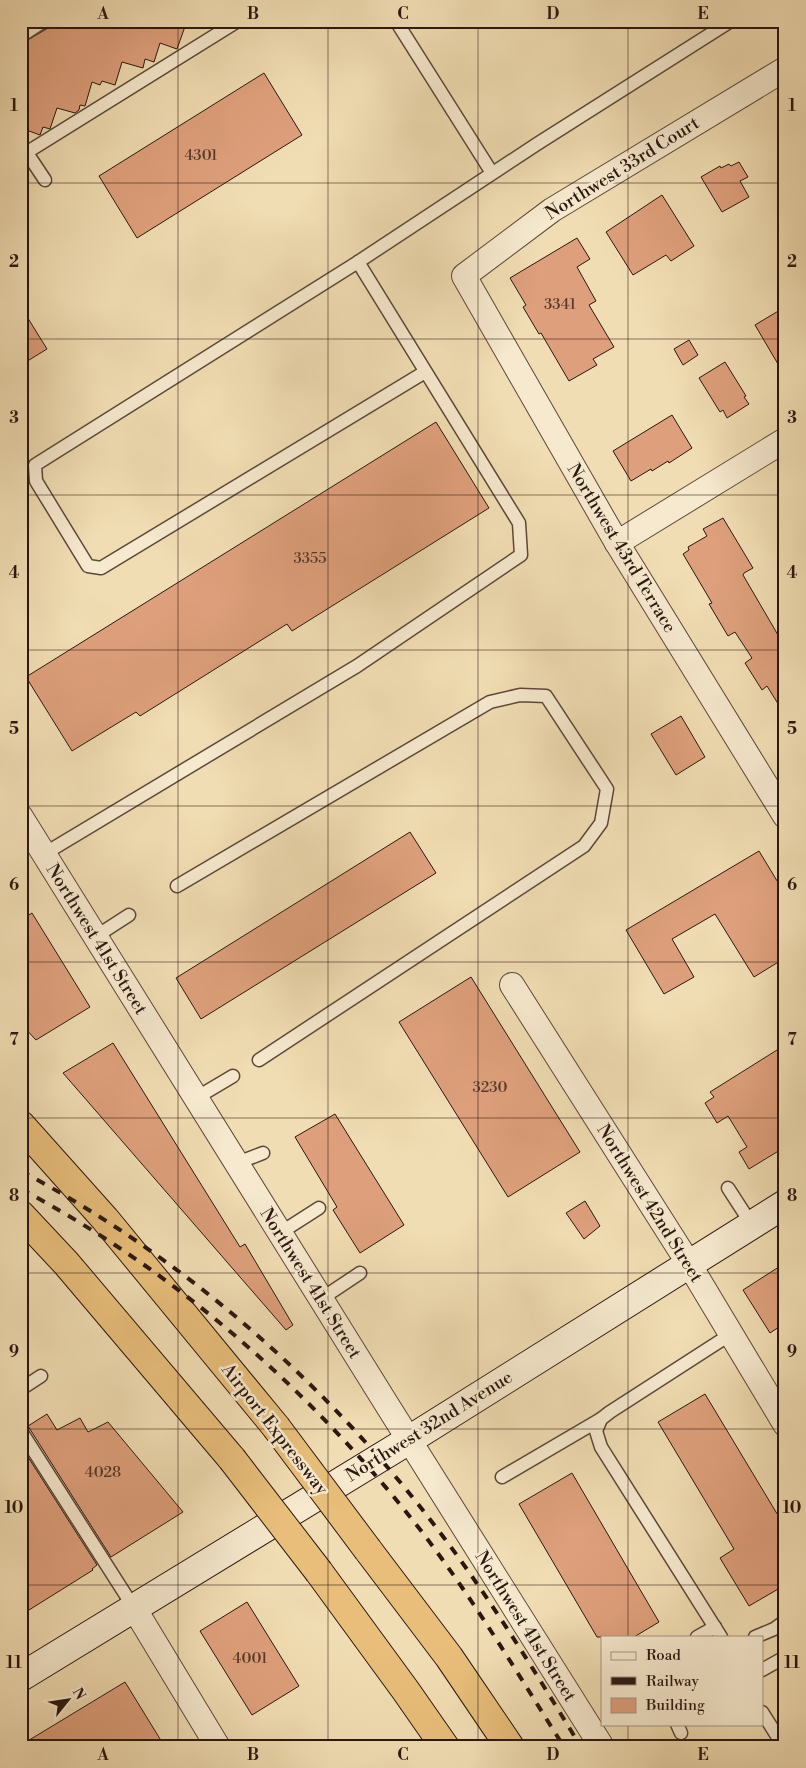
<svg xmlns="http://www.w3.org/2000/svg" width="806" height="1768" font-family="'Libre Bodoni',serif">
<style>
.building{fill:#dea07c;stroke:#2b170f}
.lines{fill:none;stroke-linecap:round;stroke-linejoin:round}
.lane-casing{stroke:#5c4838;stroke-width:15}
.street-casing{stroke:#5c4838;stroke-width:26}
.secondary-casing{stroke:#2b170f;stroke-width:30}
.highway-casing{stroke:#2b170f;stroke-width:30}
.lane{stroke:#f6e9ce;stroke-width:12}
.street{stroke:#f6e9ce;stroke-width:24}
.secondary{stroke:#f6e9ce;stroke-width:28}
.highway{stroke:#e8be7a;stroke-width:28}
.rail{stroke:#2b170f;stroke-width:4;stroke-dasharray:9 9;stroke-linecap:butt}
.highway-bridge-casing{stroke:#2b170f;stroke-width:30;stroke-linecap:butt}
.highway-bridge{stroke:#e8be7a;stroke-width:28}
.grid{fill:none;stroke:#2b170f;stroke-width:1;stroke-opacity:0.55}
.labels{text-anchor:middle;stroke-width:5;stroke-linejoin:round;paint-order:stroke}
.number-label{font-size:15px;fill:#58392a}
.street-label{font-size:18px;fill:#2b170f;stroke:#f6e9ce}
.neatline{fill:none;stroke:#2b170f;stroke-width:2}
.grid-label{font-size:16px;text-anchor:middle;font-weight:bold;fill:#2b170f}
</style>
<rect width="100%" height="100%" fill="#f1ddb3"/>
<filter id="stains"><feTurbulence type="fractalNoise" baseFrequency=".004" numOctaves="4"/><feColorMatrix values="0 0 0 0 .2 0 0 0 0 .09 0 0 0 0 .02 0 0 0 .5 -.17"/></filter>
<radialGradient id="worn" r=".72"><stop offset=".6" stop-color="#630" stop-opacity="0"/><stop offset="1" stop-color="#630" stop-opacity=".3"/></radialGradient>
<g class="building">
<polygon points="52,21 187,21 177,49 160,43 154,62 145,59 143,68 122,62 115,85 102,81 100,85 92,82 85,106 80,105 79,110 75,113 57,108 50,129 43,127 40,135 21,128 21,69 26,56 21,54 21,44 48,28"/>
<polygon points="264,73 302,135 137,238 99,176"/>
<polygon points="739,162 748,177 740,181 749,197 722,212 701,177 720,166 721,168 729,164 731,166"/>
<polygon points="662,195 694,246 671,261 666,255 633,275 606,232"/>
<polygon points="577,238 590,259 577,267 596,301 589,305 614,347 593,359 597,365 569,381 541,333 539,334 523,307 526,305 510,278"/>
<polygon points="21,307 47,349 21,365"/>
<polygon points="785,307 785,376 755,325"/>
<polygon points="689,340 698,355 683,365 674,349"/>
<polygon points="725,362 746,396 744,397 749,404 727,418 723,410 720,412 699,378"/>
<polygon points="672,415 692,448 669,463 668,461 652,471 651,469 631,481 613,451"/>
<polygon points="436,422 489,508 292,631 287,624 140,716 136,712 72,751 26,677"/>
<polygon points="723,518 753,568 744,573 743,575 778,635 785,631 785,715 767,686 762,690 745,663 752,658 735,632 728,636 709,604 712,603 683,554 689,550 688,547 707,536 703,529"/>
<polygon points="681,716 705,757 676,775 651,734"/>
<polygon points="410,832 436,873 201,1019 176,978"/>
<polygon points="759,851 785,894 785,958 754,977 715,914 672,939 694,977 664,994 626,930"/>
<polygon points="32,913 90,1007 36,1040 21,1024 21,920"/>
<polygon points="471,977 580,1152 508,1197 399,1022"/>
<polygon points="113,1043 240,1247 245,1244 293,1325 286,1330 63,1073"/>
<polygon points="785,1045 785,1147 749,1169 739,1152 747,1147 728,1116 717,1123 705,1103 714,1097 710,1092"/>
<polygon points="335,1114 404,1225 360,1253 333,1210 337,1207 295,1137"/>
<polygon points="585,1201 600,1226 584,1239 566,1213"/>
<polygon points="785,1263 785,1323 770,1333 743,1290"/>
<polygon points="705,1394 785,1527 785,1585 749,1606 720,1558 734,1549 658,1422"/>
<polygon points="47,1414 57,1430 80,1418 88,1432 108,1422 183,1512 111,1557 28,1426"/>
<polygon points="21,1446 97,1565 92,1569 93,1570 21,1615"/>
<polygon points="572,1473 659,1622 634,1637 597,1637 519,1504"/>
<polygon points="247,1602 299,1686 252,1715 200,1631"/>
<polygon points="125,1682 165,1747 21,1747 21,1745"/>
</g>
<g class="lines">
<defs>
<g id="lane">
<polyline points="396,21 492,173"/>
<polyline points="21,36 44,21"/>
<polyline points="27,153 45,180"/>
<polyline points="21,156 238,21"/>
<polyline points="358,262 537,144 731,21"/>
<polyline points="44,854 357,666 521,555 519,523 358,262 35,465 36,481 88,566 101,568 425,372"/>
<polyline points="177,886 490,702 520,695 546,696 607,789 601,823 584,846 259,1060"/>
<polyline points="95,937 129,915"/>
<polyline points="196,1098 233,1076"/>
<polyline points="237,1163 263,1153"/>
<polyline points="728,1188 752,1225"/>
<polyline points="280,1233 319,1208"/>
<polyline points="321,1299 360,1273"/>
<polyline points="21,1389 41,1376"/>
<polyline points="21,1431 134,1608"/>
<polyline points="502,1477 601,1419"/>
<polyline points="697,1637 715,1627"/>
<polyline points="721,1637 601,1447 596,1431 601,1419 610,1412 731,1334"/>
<polyline points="755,1637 774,1629 785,1621"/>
<polyline points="762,1670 785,1657"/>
<polyline points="762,1712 784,1747"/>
<polyline points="677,1724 681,1733"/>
</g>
<g id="street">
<polyline points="785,69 552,210 464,276 617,543 785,816"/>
<polyline points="617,543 785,440"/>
<polyline points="21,817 389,1408 602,1747"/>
<polyline points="512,985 689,1264 785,1424"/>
<polyline points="134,1608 218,1747"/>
</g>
<polyline id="secondary" points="21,1677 409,1440 785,1204"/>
<g id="highway">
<polyline points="21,1125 105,1219 276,1427"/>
<polyline points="21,1215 66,1263 232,1459"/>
<polyline points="368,1550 449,1657 510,1747"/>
<polyline points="319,1572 406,1691 445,1747"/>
</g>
</defs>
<use href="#lane" class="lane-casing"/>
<use href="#street" class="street-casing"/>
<use href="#secondary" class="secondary-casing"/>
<use href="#highway" class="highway-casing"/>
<use href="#lane" class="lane"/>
<use href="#street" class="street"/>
<use href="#secondary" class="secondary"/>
<use href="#highway" class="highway"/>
<g class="rail">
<path d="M 21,1171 C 181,1256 322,1379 432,1522 C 487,1593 534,1670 581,1747"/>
<path d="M 21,1189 C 177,1272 314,1393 422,1532 C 474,1600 518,1674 564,1747"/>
</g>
<defs>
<g id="highway-bridge">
<polyline points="276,1427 368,1550"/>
<polyline points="232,1459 319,1572"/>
</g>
</defs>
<use href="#highway-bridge" class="highway-bridge-casing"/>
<use href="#highway-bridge" class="highway-bridge"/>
</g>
<path class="grid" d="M 178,21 L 178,1747M 328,21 L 328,1747M 478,21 L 478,1747M 628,21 L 628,1637M 21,183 L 785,183M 21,339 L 785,339M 21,495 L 785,495M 21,650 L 785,650M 21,806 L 785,806M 21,962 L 785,962M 21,1118 L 785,1118M 21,1273 L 785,1273M 21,1429 L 785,1429M 21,1585 L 785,1585M 628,1724 L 628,1747"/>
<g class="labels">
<g class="number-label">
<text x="201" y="160">4301</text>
<text x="560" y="309">3341</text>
<text x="310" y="563">3355</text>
<text x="490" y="1092">3230</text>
<text x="103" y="1477">4028</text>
<text x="250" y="1663">4001</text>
</g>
<g class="street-label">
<text transform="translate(622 168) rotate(-32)" y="6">Northwest 33rd Court</text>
<text transform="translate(622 548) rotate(59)" y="6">Northwest 43rd Terrace</text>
<text transform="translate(97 939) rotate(58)" y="6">Northwest 41st Street</text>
<text transform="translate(650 1203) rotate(58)" y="6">Northwest 42nd Street</text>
<text transform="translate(311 1283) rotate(58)" y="6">Northwest 41st Street</text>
<text transform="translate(429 1426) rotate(-32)" y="6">Northwest 32nd Avenue</text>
<text transform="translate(275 1429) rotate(52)" y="6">Airport Expressway</text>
<text transform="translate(526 1626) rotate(58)" y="6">Northwest 41st Street</text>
</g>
</g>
<rect width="806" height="1768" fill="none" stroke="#f1ddb3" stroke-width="55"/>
<rect x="601" y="1636" width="162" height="90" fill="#f6e9ce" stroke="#a59582"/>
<rect x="611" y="1652" width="25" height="8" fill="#f6e9ce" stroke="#a59582"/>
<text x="646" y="1660" font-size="15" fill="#2b170f">Road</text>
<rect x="611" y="1677" width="25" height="8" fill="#2b170f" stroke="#a59582"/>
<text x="646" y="1686" font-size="15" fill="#2b170f">Railway</text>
<rect x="611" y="1698" width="25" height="15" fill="#dea07c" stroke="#a59582"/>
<text x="646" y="1710" font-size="15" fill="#2b170f">Building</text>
<g transform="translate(68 1700) rotate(60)" stroke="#f6e9ce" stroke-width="4" paint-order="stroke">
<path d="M0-4L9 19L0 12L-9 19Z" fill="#2b170f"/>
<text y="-8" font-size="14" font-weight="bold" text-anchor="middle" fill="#2b170f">N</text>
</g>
<rect x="28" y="28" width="750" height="1712" class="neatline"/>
<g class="grid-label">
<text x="103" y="19">A</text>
<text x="253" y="19">B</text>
<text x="403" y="19">C</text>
<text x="553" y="19">D</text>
<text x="703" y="19">E</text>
<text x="14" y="111">1</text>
<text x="792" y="111">1</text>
<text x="14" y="267">2</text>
<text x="792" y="267">2</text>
<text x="14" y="423">3</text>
<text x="792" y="423">3</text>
<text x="14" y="578">4</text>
<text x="792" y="578">4</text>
<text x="14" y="734">5</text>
<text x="792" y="734">5</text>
<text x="14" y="890">6</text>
<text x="792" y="890">6</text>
<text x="14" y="1045">7</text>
<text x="792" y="1045">7</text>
<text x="14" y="1201">8</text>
<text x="792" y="1201">8</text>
<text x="14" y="1357">9</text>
<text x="792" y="1357">9</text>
<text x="14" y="1513">10</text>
<text x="792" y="1513">10</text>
<text x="14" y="1668">11</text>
<text x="792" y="1668">11</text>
<text x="103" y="1760">A</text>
<text x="253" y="1760">B</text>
<text x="403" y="1760">C</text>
<text x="553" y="1760">D</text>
<text x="703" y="1760">E</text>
</g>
<rect width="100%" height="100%" filter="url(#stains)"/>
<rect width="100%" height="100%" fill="url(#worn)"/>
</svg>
